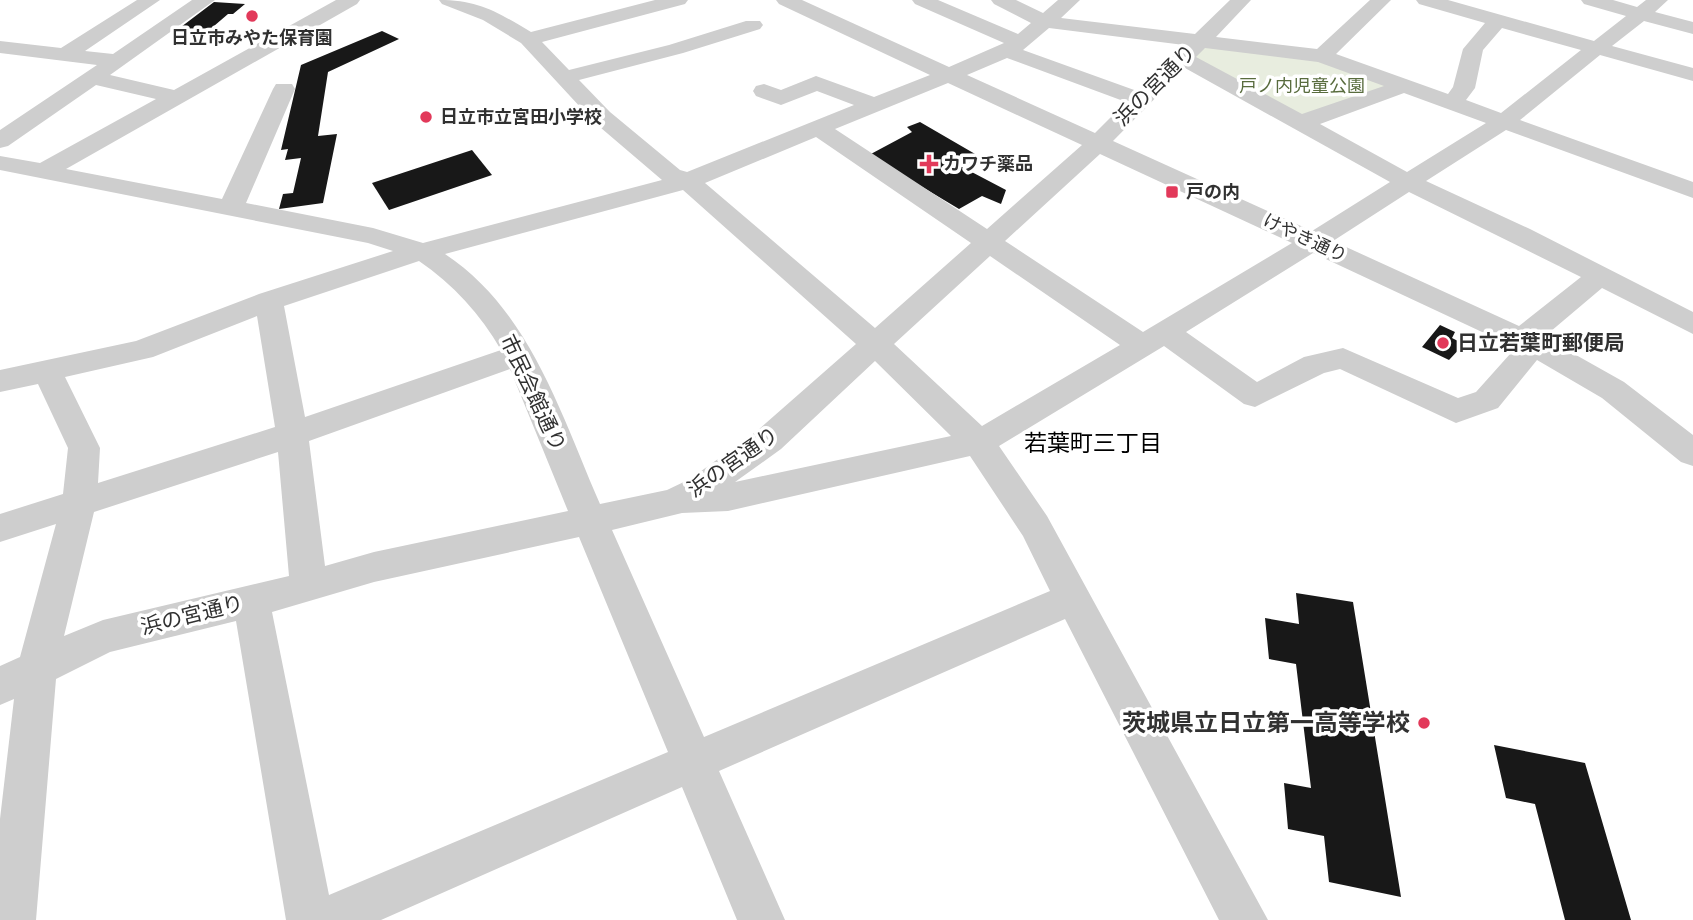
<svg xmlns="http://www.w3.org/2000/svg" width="1693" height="920" font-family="Helvetica,'Noto Sans JP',sans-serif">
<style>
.green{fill:#e8eddf}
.building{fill:#181818}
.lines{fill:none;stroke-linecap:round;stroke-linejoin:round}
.minor{fill:#cecece;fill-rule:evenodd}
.poi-dot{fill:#e2395a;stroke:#fff;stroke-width:2.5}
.labels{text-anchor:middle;stroke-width:7;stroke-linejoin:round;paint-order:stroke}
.far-poi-label{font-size:18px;font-weight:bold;fill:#313131;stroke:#fff;text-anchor:start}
.far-park-label{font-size:18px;fill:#596c3e;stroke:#fff}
.far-street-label{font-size:18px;fill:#313131;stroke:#fff}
.street-label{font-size:21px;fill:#313131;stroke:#fff}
.poi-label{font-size:21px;font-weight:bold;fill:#313131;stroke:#fff;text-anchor:start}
.neighbourhood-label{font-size:23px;fill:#000;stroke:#fff}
.near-poi-label{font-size:24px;font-weight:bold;fill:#313131;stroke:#fff;text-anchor:end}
</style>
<rect width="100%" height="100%" fill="#fff"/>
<polygon class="green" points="1201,40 1322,56 1398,84 1300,123 1189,59"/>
<g class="building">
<polygon points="214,2 245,4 233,14 228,14 207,32 177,30"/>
<polygon points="382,31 399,39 328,72 318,136 337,134 323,203 279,209 283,194 293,193 301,158 285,160 288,149 281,150 301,65"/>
<polygon points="920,122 982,158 966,169 1006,190 1001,204 982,196 959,209 869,155 912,132 907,127"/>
<polygon points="472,150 492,175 389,210 372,183"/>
<polygon points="1440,325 1455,332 1452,338 1464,344 1449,360 1422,347"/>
<polygon points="1296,593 1353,602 1401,897 1329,882 1324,836 1288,829 1284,783 1311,788 1296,664 1269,659 1265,618 1299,624"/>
<polygon points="1494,745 1585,763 1631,920 1565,920 1535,804 1506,798"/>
</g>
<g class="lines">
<path class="minor" d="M 137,0 L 160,0 L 85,51 L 113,54 L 192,0 L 215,0 L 110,75 L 174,90 L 336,0 L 360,0 L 357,4 L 66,169 L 222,199 L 273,89 L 276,84 L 292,84 L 295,89 L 246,203 L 373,228 L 423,243 L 662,180 L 594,122 L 521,43 L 483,20 L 442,4 L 439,0 C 479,0 497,12 531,32 L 655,0 L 688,0 L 685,4 L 542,42 L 569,70 L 669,45 L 746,21 L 760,21 L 763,25 L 760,29 L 683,53 L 579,80 L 610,112 L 680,170 L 687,172 L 854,105 L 817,91 L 781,105 L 756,96 L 753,91 L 756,86 L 764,84 L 781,90 L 816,76 L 874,97 L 930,75 L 779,4 L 776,0 L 802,0 L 949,67 L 1004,43 L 915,4 L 912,0 L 938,0 L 1018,34 L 1031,23 L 994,4 L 991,0 L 1016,0 L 1043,13 L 1058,0 L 1080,0 L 1061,18 L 1195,34 L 1230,0 L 1251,0 L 1216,37 L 1317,49 L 1370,0 L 1391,0 L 1336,54 L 1448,94 L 1453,87 L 1463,49 L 1485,23 L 1419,4 L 1416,0 L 1448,0 L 1594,41 L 1626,16 L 1584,4 L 1581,0 L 1613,0 L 1637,7 L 1646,0 L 1668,0 L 1655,12 L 1693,22 L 1693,34 L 1644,21 L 1612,46 L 1693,68 L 1693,81 L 1600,55 L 1520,120 L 1693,182 L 1693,198 L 1506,130 L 1426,181 L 1530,229 L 1693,312 L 1693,334 L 1602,288 L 1544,337 L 1624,382 L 1693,435 L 1693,466 L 1681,462 L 1602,398 L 1537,360 L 1498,408 L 1456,423 L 1340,369 L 1324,373 L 1255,407 L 1244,404 L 1164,346 L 999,446 L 1047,516 L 1268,920 L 1219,920 L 1065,619 L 719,771 L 785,920 L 737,920 L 682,787 L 381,920 L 286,920 L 236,621 L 110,652 L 56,679 L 36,920 L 0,920 L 0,819 L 14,699 L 0,705 L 0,666 L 20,657 L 56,524 L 0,542 L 0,514 L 63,494 L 68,448 L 38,384 L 0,392 L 0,370 L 136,341 L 259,294 L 393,251 L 368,243 L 0,170 L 0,156 L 40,163 L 156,99 L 96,85 L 8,146 L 0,148 L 0,130 L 97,65 L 0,53 L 0,41 L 61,48 ZM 1049,28 L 1184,45 L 1137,91 L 1023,50 ZM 1502,28 L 1581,50 L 1501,113 L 1466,100 L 1475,88 L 1483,50 ZM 1205,48 L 1318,62 L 1384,86 L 1302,114 L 1196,57 ZM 1007,58 L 1126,102 L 1095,133 L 967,75 ZM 1185,68 L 1390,182 L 1312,231 L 1113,141 ZM 948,83 L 1082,145 L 987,229 L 835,129 ZM 1404,93 L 1486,123 L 1407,172 L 1320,124 ZM 816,137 L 971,243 L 875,328 L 705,183 ZM 1100,154 L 1292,243 L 1143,332 L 1005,241 ZM 683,190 L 856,344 L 757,431 L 690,479 L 667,490 L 600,504 C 561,415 530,310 445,254 ZM 1409,192 L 1581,277 L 1519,326 L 1333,241 ZM 1313,253 L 1512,346 L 1510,354 L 1476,392 L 1458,398 L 1343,348 L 1304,357 L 1257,382 L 1186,332 ZM 990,256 L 1120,345 L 982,426 L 894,344 ZM 419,261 C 453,284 481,315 501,350 L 305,417 L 284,306 ZM 257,316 L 275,427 L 98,483 L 100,448 L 65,377 L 153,357 ZM 875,361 L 951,436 L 735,482 L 781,449 ZM 510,369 L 568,511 L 374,552 L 325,566 L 309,441 ZM 278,452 L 289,576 L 103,620 L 64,636 L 94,512 ZM 970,456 L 1023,536 L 1050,591 L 704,737 L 612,530 L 682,513 L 728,511 ZM 579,537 L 668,752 L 329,895 L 272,612 L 374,582 Z"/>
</g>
<g class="poi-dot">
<circle cx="252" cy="16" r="7"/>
<circle cx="426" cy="117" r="7"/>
<path d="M925.5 153.5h7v7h7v7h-7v7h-7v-7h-7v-7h7z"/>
<rect x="1165" y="185" width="14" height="14" rx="3.5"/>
<circle cx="1443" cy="343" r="7"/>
<circle cx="1424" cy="723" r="7"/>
</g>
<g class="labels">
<g class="far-poi-label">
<text x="252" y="44" text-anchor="middle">日立市みやた保育園</text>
<text x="440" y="123">日立市立宮田小学校</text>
<text x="943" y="170">カワチ薬品</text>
<text x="1186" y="198">戸の内</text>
</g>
<g class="far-park-label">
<text x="1302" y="92">戸ノ内児童公園</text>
</g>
<g class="far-street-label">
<text transform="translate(1305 238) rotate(25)" y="6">けやき通り</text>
</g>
<g class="street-label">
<text transform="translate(1155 85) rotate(-45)" y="7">浜の宮通り</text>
<text transform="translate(533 393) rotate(65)" y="7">市民会館通り</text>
<text transform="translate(733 462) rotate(-35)" y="7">浜の宮通り</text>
<text transform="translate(192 615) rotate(-14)" y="7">浜の宮通り</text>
</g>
<g class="poi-label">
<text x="1457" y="350">日立若葉町郵便局</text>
</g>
<g class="neighbourhood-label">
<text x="1093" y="451">若葉町三丁目</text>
</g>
<g class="near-poi-label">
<text x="1410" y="731">茨城県立日立第一高等学校</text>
</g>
</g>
</svg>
